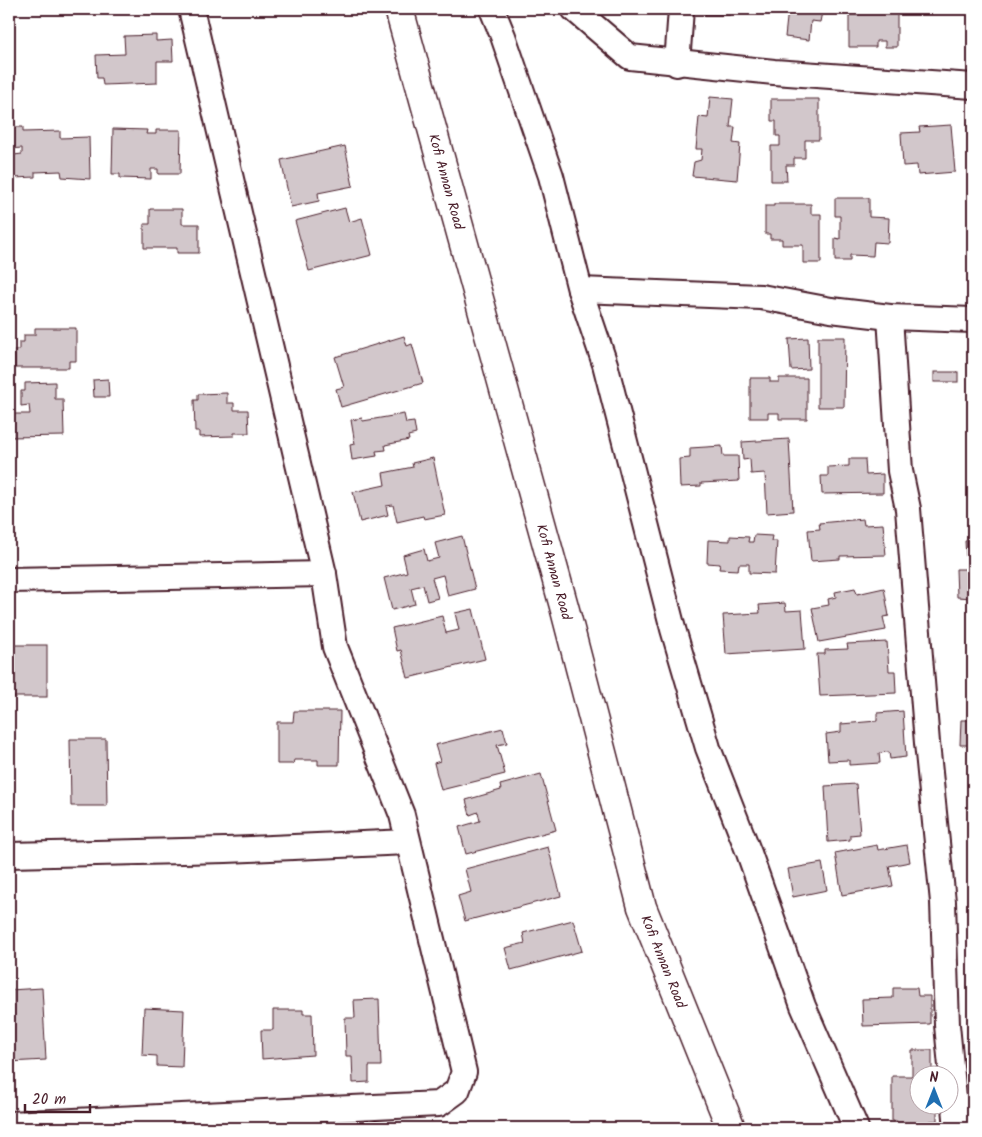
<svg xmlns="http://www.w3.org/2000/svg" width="982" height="1137" font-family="Kalam,sans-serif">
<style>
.building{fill:#d2c7cb;stroke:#4a1f2b}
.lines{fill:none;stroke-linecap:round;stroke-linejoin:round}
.street-casing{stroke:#4a1f2b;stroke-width:28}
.primary-casing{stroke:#4a1f2b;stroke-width:31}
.street{stroke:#fff;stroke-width:24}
.primary{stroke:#fff;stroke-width:28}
.labels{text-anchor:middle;stroke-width:4;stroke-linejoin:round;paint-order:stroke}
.street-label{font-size:14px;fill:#4a1f2b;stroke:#fff}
</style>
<rect width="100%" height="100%" fill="#fff"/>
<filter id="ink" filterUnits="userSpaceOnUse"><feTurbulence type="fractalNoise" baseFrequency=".02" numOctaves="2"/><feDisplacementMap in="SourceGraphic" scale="10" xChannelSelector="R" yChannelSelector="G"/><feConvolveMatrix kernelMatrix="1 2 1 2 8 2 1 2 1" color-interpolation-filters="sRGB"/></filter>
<g filter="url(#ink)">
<g class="building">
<rect x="705" y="9" width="25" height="6"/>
<polygon points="788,9 826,9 826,12 822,12 820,22 811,21 809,40 785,37"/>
<polygon points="858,9 897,9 897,47 885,47 885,41 876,41 876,47 849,47 849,15 858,15"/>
<polygon points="156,35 156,41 172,40 173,61 157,61 157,83 103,85 102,78 97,78 96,55 125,54 124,36"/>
<polygon points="710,97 733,99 730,127 735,127 733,143 740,144 737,180 692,176 694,162 701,160 702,149 696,149 699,117 708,118"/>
<polygon points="771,99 819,99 819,140 805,140 805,158 794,158 794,165 786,165 787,181 771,181 771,146 780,146 780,136 776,136 776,121 771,121"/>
<polygon points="951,125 955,172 918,175 917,165 903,166 901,133 920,132 919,127"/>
<polygon points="9,127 23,127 23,132 60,131 60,138 89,137 90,179 62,177 61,171 35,172 35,177 14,178 14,155 22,154 22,148 9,149"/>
<polygon points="113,129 147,130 146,134 156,134 156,130 181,130 180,174 158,174 158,169 151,169 151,179 120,178 120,174 112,174"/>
<polygon points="345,146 353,186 318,193 319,201 291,207 281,160"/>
<polygon points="835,198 869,198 869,217 889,218 888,243 874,242 873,256 850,255 850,261 835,261 835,238 840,239 840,216 835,216"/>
<polygon points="774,204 811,204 811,214 821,214 821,263 803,263 803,245 782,245 782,239 770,239 770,234 765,234 765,206 774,206"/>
<polygon points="345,208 349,222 362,218 372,255 309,271 295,221"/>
<polygon points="150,209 182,209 182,224 199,224 199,253 177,253 177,248 144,248 144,224 150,224"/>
<polygon points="35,328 76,328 76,361 69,361 69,368 15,368 15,350 19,350 19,342 24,342 24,335 35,335"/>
<polygon points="404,336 407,346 412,344 423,383 341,407 336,389 344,387 335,357"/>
<polygon points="818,337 845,337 844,407 818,407"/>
<polygon points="808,338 809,369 791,370 789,339"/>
<rect x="934" y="372" width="24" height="10"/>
<polygon points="750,378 770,378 770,382 779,382 779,378 807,378 807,419 779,419 779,413 768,413 768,418 750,418"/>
<polygon points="108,379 109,397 94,397 93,380"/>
<polygon points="55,382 55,399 63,399 64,436 9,437 9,414 30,414 29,405 21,406 21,391 25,391 25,383"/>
<polygon points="227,393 227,403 234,403 234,410 248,410 249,433 234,433 234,436 199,437 199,431 195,431 194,400 198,400 198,394"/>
<polygon points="404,414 406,423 414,422 416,434 408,436 409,440 385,445 386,450 376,451 377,456 352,460 350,445 355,444 351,420 362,418 363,421"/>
<polygon points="789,439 793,511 767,513 765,473 751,474 750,459 743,460 742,442"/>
<polygon points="722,446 723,456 738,456 739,481 701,483 701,486 680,487 679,459 690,458 690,448"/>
<polygon points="433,458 445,515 424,519 423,516 397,522 393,505 386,506 388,515 360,522 353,492 385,485 383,473 413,467 412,463"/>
<polygon points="849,459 865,459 866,475 883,474 883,493 822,494 821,476 828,476 828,467 849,466"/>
<polygon points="971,517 973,517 973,559 966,559 965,541 971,541"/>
<polygon points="863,519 864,525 883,524 886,555 840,556 840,559 811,561 808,530 820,529 819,523"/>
<polygon points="754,535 772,536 771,541 777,541 775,574 749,573 749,564 739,564 738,570 719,569 720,564 707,563 708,540 730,541 730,536 749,537 748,542 753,542"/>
<polygon points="462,536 475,589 448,596 443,575 432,578 438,598 427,601 423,585 411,588 415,604 392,610 384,578 407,572 403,555 424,549 427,561 439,558 435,543"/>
<polygon points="956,569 973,569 973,598 957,597"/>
<polygon points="855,588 857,594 884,588 889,616 883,617 886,630 819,642 812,608 829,605 828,599 836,597 835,592"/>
<polygon points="785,603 786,611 802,610 805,649 726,654 723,615 760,613 759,605"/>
<polygon points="473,609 485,659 408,678 401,650 397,651 392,628 442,616 446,633 459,630 455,613"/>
<polygon points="887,642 889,671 895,671 896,693 820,696 817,654 825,654 825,650 848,649 847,644"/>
<rect x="9" y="645" width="38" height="52"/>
<polygon points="294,711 340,711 339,765 318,765 318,760 294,760 293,764 277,764 277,722 293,722"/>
<polygon points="903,711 906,757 890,759 889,752 879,753 880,763 849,765 849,760 828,761 826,734 841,732 841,724 877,721 877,713"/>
<polygon points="961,720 973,720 973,745 960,745"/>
<polygon points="503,728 507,743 497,745 505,774 441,790 434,763 440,761 435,745"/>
<polygon points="70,739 106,739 107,806 71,806"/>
<polygon points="541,774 556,830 466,854 459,827 480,821 478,812 470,815 466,800 501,790 500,785"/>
<polygon points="856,784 860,834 850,835 850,840 828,842 825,786"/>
<polygon points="877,845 878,850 907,845 910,862 889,866 893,886 842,895 835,853"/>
<polygon points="548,847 561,896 465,921 458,896 471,892 465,869"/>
<polygon points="822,863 827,890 793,897 788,869"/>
<polygon points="573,920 582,951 511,970 505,948 525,943 523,933"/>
<polygon points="42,988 46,1060 9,1062 10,990"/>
<polygon points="893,988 917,988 918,996 930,996 930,1024 863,1026 862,999 893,998"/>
<polygon points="379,999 381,1066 369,1066 369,1082 353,1083 352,1056 346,1056 345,1018 355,1018 354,1000"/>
<polygon points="144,1008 184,1010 182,1067 157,1066 157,1056 142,1055"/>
<polygon points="273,1010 303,1010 303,1014 312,1014 313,1055 262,1059 261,1030 273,1030"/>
<polygon points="912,1050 932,1050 932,1073 937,1073 920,1074 920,1104 937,1104 937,1121 929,1121 929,1128 897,1128 897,1121 892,1121 892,1076 912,1076"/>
</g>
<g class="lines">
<defs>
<g id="street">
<polyline points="492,9 503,36 551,176 580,290 605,364 673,629 708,748 749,853 803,1006 856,1128"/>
<polyline points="574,9 630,57 774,72 973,86"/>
<polyline points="677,64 681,9"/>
<polyline points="580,290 761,297 831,310 890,317 973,320"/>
<polyline points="890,317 900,471 908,509 927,743 943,902 947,1025 957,1128"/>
<polyline points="9,580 324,574"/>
<polyline points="9,855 226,850 408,842"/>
<polyline points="9,1124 439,1104 457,1091 464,1072 402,815 335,647 324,574 191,9"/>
</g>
<g id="primary">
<path id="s1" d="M 399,9 L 565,610 L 642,907 L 731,1128"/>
</g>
</defs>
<use href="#street" class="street-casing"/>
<use href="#primary" class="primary-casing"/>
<use href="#street" class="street"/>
<use href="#primary" class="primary"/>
</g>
</g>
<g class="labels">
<g class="street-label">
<text dy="5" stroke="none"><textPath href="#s1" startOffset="179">Kofi Annan Road</textPath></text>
<text dy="5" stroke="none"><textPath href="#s1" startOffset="584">Kofi Annan Road</textPath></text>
<text dy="5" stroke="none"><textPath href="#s1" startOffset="989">Kofi Annan Road</textPath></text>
</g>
</g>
<rect width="982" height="1137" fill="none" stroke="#fff" stroke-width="30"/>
<rect x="15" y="15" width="952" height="1107" fill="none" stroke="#4a1f2b" stroke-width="2" filter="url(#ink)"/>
<g transform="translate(934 1090)"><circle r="24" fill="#ffffff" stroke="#b7a5aa"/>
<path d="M0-4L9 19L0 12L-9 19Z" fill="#1f6fb2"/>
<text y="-8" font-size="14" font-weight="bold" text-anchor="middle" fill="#4a1f2b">N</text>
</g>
<path d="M25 1104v8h65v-8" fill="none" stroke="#4a1f2b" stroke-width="2.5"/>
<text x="32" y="1104" font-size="15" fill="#4a1f2b" stroke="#ffffff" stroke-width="4" paint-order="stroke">20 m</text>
</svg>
